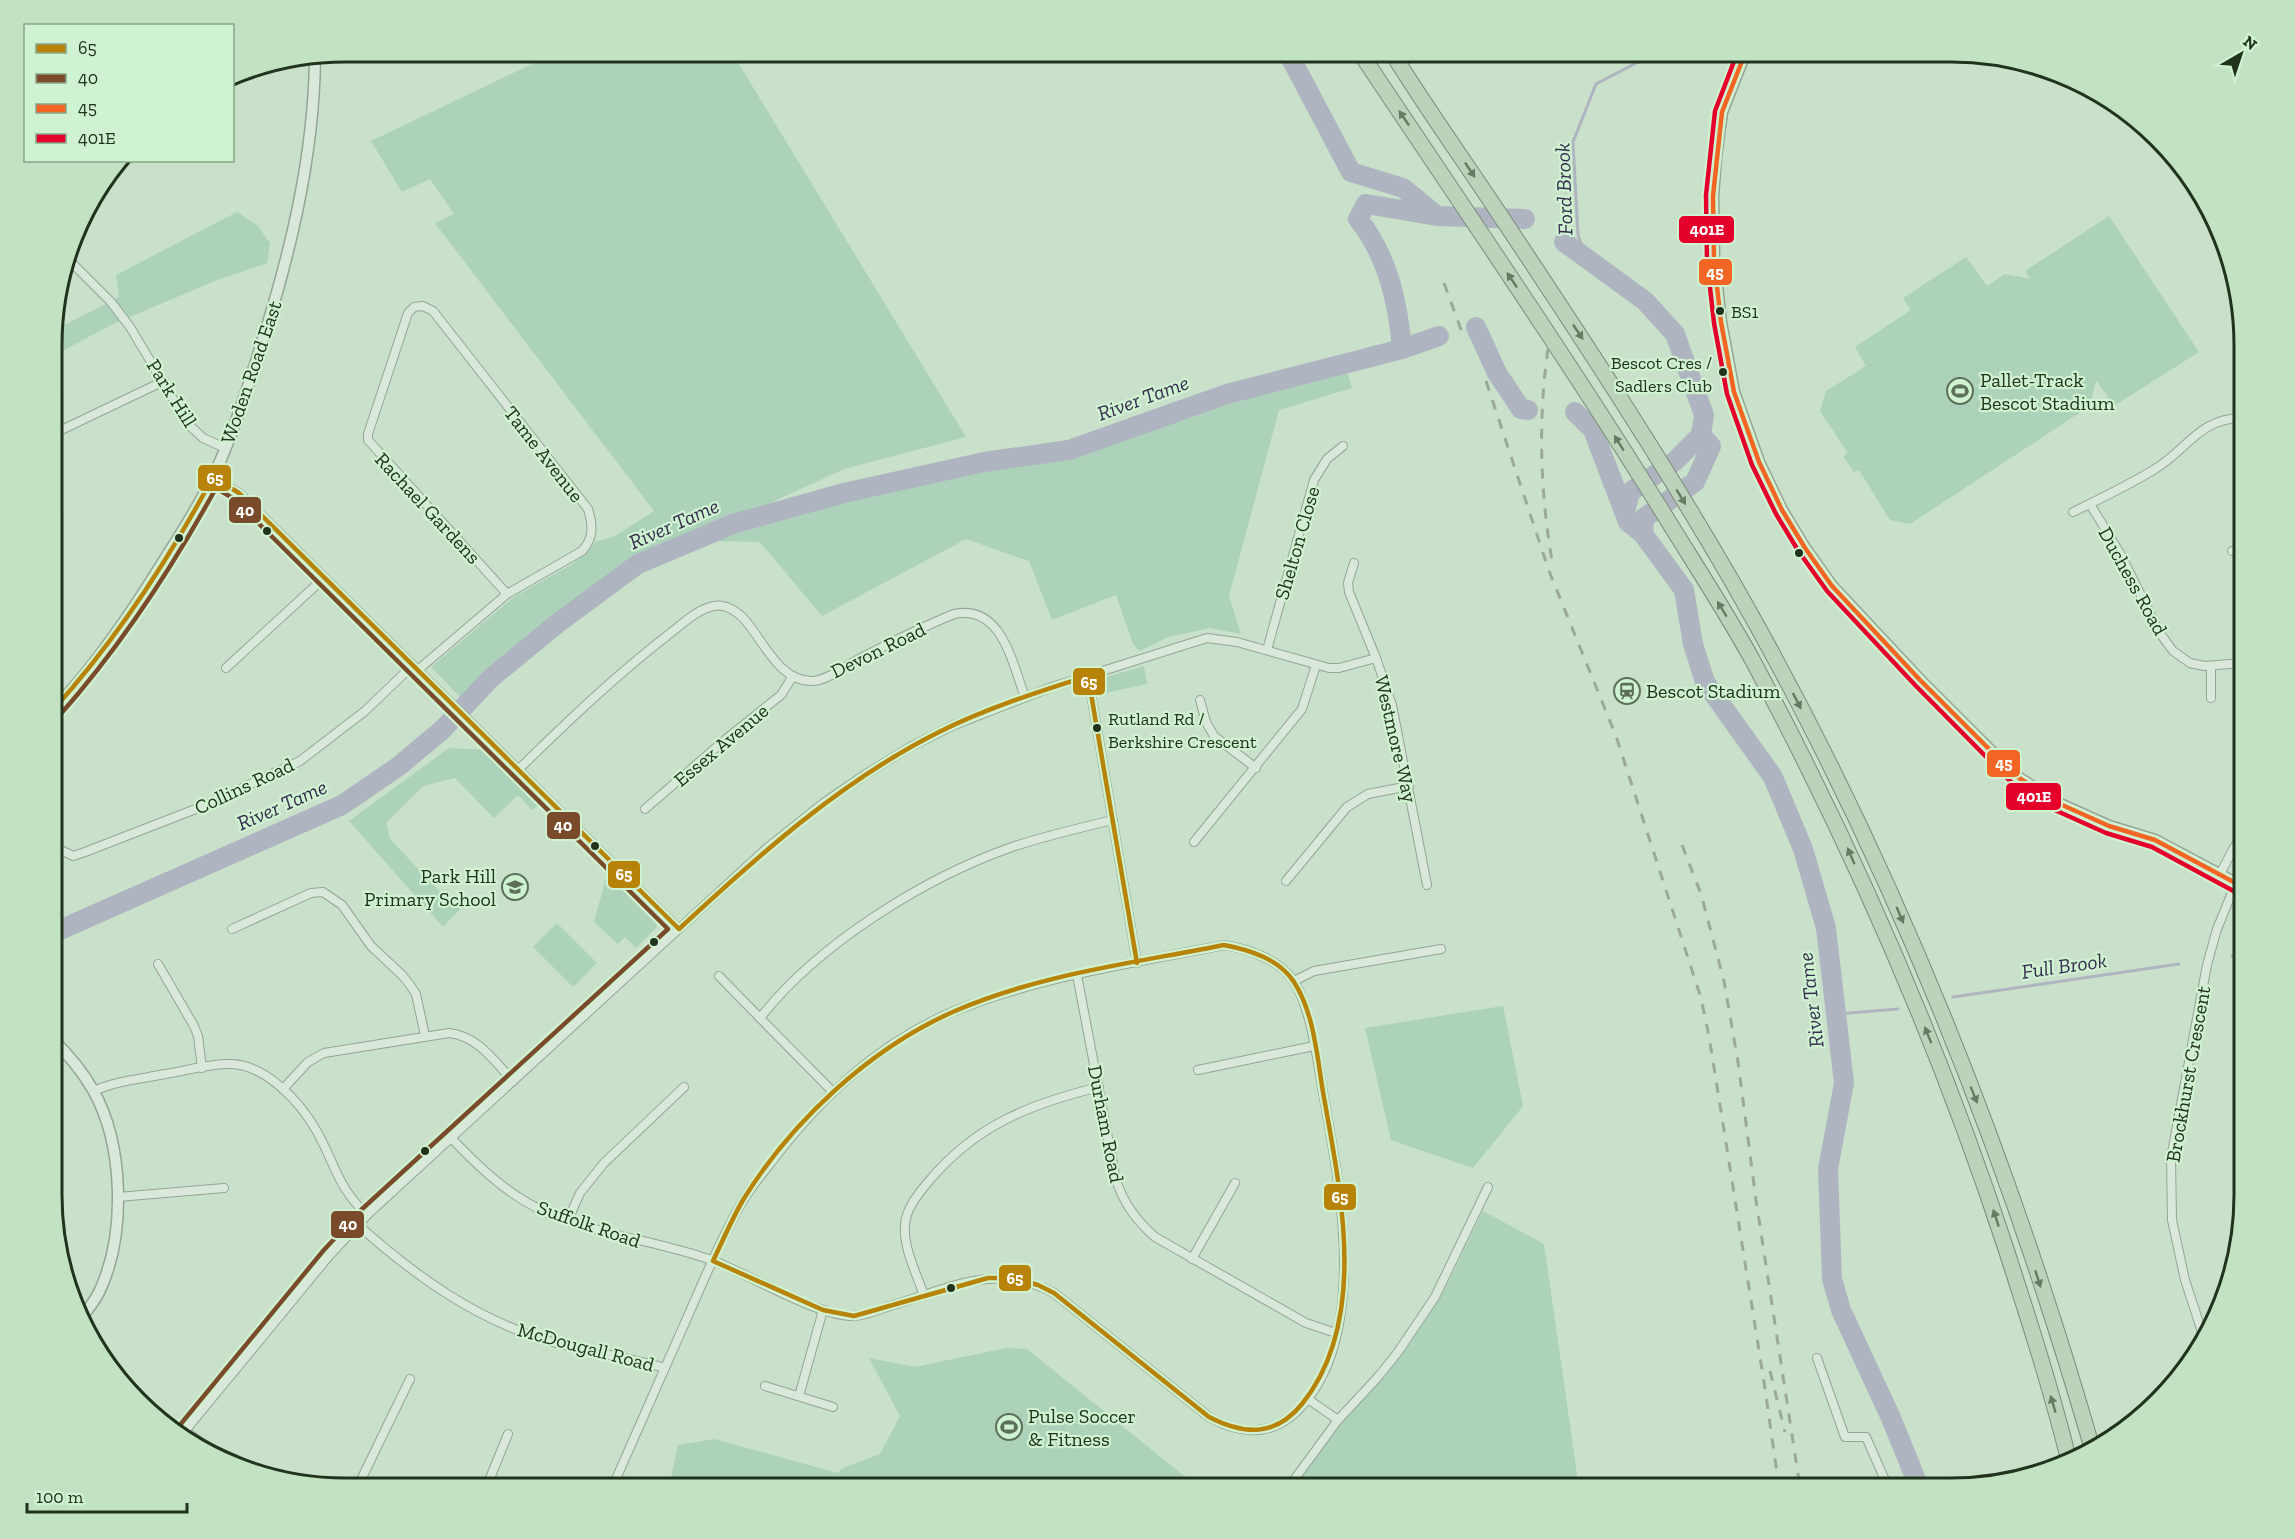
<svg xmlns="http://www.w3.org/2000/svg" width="2295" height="1539" font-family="'Zilla Slab',serif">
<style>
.green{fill:#acd2b9}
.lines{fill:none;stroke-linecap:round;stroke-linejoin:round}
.stream{stroke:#aeb5c0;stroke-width:3}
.river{stroke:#aeb5c0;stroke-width:20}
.minor-casing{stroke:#94a594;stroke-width:10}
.tertiary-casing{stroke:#94a594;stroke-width:13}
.motorway-casing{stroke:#7b8a7a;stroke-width:17}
.minor{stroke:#dae8db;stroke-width:8}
.tertiary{stroke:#dae8db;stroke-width:10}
.motorway{stroke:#bcd2bb;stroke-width:15}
.rail{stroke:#9ca89b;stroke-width:3;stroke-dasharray:10 10;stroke-linecap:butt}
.bus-1-casing{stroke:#cff2d0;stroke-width:9}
.bus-2-casing{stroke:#cff2d0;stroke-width:9}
.bus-3-casing{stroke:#cff2d0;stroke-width:9}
.bus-4-casing{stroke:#cff2d0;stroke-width:9}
.bus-1{stroke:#b78309;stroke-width:4.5}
.bus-2{stroke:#7a4b2a;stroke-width:4.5}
.bus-3{stroke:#f26522;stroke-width:4.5}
.bus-4{stroke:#e4002b;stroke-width:4.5}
.oneway{fill:#677a64}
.bus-dot{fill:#21321d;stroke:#cff2d0;stroke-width:2}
.labels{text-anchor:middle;stroke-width:4.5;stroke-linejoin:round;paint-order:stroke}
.bus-label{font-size:18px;fill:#21321d;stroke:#cff2d0;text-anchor:start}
.street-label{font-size:20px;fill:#21321d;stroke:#cff2d0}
.poi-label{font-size:20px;fill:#21321d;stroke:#cff2d0;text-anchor:start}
.water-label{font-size:21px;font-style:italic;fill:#362d50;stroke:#cff2d0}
.rim{fill:none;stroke:#21321d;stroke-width:3}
.line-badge{stroke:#cff2d0;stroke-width:2}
.badge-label{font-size:16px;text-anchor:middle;font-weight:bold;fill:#fff}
</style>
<rect width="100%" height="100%" fill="#c9e0ca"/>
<g class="green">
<polygon points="559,51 731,51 966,437 844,469 742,516 658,551 579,601 479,681 462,699 431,667 514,597 574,563 587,552 595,542 615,536 654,511 435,223 454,214 430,179 402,192 371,141"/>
<polygon points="237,212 257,225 270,243 267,263 215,281 113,324 53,356 53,331 119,297 116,275"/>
<polygon points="2109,216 2199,352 2114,406 2096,380 2090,406 1910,524 1890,520 1859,470 1854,472 1843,456 1848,453 1820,411 1826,391 1866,366 1855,347 1911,310 1903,298 1966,257 1987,286 2005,274 2030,279 2025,271"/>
<polygon points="1347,372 1352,388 1279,410 1229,596 1241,634 1210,628 1168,637 1140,651 1133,644 1116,595 1052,620 1029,561 966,539 822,616 760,542 711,541 907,485 1083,452 1199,415 1222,402"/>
<polygon points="1144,666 1147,684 1101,694 1106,677"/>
<polygon points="449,748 486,750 540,804 532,810 518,795 494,818 455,778 423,786 386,823 390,839 443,895 467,902 443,927 349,821"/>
<polygon points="608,871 658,921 656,928 636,948 625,937 618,944 594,922"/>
<polygon points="557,923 597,963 573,987 533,947"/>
<polygon points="1503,1006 1523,1106 1473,1168 1391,1140 1365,1028"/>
<polygon points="1483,1211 1544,1244 1579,1488 1294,1488 1342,1423 1409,1345 1442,1295"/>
<polygon points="1006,1348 1027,1349 1199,1488 669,1488 678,1445 715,1439 837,1473 843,1468 880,1454 900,1416 869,1358 915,1367"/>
</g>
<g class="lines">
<g class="stream">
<polyline points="1586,258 1578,235 1573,142 1596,84 1659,51"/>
<polyline points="2232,956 2243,954"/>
<polyline points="1953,997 2179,964"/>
<polyline points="1837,1014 1898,1009"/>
</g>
<g class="river">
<polyline points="1287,51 1351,172 1403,188 1436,215"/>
<polyline points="1564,242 1645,301 1675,334 1704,415 1701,435 1711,446 1695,482 1644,518 1643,534"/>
<polyline points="1476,327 1497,373 1521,409 1528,410"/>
<path d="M 1402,349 C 1398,303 1388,256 1358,219 L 1366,204 L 1437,216 L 1525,219"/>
<polyline points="1575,412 1593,430 1628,522 1643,534 1684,590 1693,644 1705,682 1773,777 1803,849 1826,928 1844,1083 1828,1169 1832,1279 1841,1310 1891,1418 1919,1487"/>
<polyline points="1625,513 1630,492 1675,461 1701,435"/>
<polyline points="53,933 342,805 399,766 442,730 491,678 558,623 638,564 733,524 844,493 984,462 1069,450 1227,394 1402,349 1439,336"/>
</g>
<defs>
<g id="minor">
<polyline points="68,259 111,302 130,327 188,424 203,438 225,448"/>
<polyline points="53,434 164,381"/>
<polyline points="213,477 239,493 679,929"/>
<polyline points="2090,504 2121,555 2159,632 2173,651 2190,663 2204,666 2243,663"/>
<path d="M 2073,512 C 2100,499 2129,485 2155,469 C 2188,449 2199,418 2243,418"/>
<polyline points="2232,551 2243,548"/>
<polyline points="1354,563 1348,583 1349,592 1376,658 1392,705 1427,885"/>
<polyline points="1267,650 1314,480 1327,459 1343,446"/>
<polyline points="2211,666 2211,698"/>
<polyline points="226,668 324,578"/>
<path d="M 419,669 L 507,594 L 582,551 C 594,538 593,525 588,509 L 433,311 L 423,306 L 414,307 L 408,313 L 368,434 L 368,440 L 507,594"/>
<polyline points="1088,676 1137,963"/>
<polyline points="1200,700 1206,722 1214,736 1256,768"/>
<path d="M 519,769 C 567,722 615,676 668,635 C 681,625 697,609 714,606 C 725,603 738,612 745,620 C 764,642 780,683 814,681 C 829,679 846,666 859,659 C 890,643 922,627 954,614 C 1002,604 1012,663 1025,697"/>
<polyline points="645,809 726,739 781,695 793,676"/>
<polyline points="53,841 61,850 73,856 85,852 201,807 300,761 365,711 413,665"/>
<polyline points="1194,842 1302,709 1316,665"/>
<polyline points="2220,874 2236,844 2243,840"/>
<polyline points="1286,881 1347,807 1368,794 1409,786"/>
<polyline points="232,929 311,893 323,892 342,905 371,946 402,975 410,985 416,994 425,1036"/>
<polyline points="158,964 194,1026 198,1036 202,1068"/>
<path d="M 1077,975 L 1116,1180 C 1124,1204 1136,1220 1155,1237 L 1306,1323 L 1336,1333"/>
<polyline points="719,976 760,1018"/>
<polyline points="1294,981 1314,971 1441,949"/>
<polyline points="1198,1070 1314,1046"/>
<path d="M 283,1089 L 308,1062 L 324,1053 L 449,1033 C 478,1036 495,1062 513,1081"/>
<path d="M 94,1091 C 116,1081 141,1079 165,1074 C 186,1071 210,1063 232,1064 C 267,1066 300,1102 316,1130 C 335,1163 337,1187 367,1215"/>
<path d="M 833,1092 L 760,1018 C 818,944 924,878 1012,847 C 1045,836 1079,828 1113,820"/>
<path d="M 452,1139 C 480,1168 510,1197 548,1213 C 601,1236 660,1241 714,1261 C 750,1275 817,1316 853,1316 C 866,1316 880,1309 893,1305 C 951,1288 996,1262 1054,1293 L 1209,1417 C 1237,1433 1267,1437 1293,1415 C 1372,1344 1340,1185 1323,1093 C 1317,1059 1312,1013 1295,983 C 1281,960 1249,949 1224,945 C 1135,963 1042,976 957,1010 C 883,1040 821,1097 773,1160 C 762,1174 750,1188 741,1204 C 720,1240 704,1280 687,1318 C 662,1375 637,1431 612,1488"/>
<polyline points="118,1197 224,1188"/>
<polyline points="568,1220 580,1193 604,1163 684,1087"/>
<path d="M 358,1225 C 414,1275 476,1320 549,1341 C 587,1352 627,1357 665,1368"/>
<polyline points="1192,1259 1235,1183"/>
<path d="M 924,1296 C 917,1274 903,1248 905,1225 C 906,1208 919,1193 929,1181 C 976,1125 1030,1104 1099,1087"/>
<polyline points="2204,1338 2185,1280 2172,1220 2171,1158 2207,965 2217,929 2236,883"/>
<polyline points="1817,1358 1845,1437 1866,1437 1888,1487"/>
<polyline points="765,1386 833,1407"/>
<polyline points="799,1396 823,1310"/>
<polyline points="1308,1399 1338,1420 1378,1377 1398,1352 1435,1297 1488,1187"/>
<polyline points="185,1431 208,1447 273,1476"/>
<polyline points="180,1437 329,1256 367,1215 766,849 825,802 866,774 910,747 954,725 1052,687 1207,638 1237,642 1329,668 1339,668 1376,658"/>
<polyline points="357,1488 410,1379"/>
<polyline points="486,1488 508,1434"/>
<polyline points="1288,1488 1338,1420"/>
</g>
<g id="tertiary">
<polyline points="1746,51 1722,112 1716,156 1713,196 1714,260 1721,322 1734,392 1759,462 1782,510 1805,548 1832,586 1920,680 2016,776 2060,804 2109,826 2155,840 2243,887"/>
<path d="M 53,711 C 98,663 134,609 168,554 C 184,529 199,505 212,479 C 231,440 245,397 258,355 C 289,259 314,159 315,57"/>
<path d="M 53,1040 C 69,1055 82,1071 93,1090 C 124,1145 126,1234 100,1290 C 96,1300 88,1309 82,1317"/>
</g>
<g id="motorway">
<path d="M 1359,51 C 1461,204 1565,355 1662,511 C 1692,560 1725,610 1753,661 C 1853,848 1939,1045 2005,1246 C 2028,1317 2051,1388 2069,1461"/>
<path d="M 1391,51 C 1424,105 1461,156 1496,209 C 1578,332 1659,455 1733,583 C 1889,855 2006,1149 2093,1451"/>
</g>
</defs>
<use href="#minor" class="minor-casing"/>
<use href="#tertiary" class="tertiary-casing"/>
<use href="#motorway" class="motorway-casing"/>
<use href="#minor" class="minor"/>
<use href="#tertiary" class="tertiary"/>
<use href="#motorway" class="motorway"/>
<g class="rail">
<polyline points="1444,283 1463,335"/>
<path d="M 1548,349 C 1538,418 1540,491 1552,561"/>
<polyline points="1486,381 1549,571 1616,736 1701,998 1709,1036 1764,1382 1779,1487"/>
<polyline points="1682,845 1701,894 1724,981 1738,1062 1756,1200 1800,1487"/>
<polyline points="1770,1371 1785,1432"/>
</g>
<defs>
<g id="bus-1">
<path d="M 53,710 C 117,639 168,561 213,477 L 239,493 L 679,929 C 759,855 841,781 939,732 C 987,708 1038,692 1088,676 L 1137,963"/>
<path d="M 1224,945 C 1250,950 1279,959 1294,982 C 1314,1013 1317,1056 1323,1092 C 1340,1189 1370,1320 1302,1404 C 1275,1437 1244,1435 1209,1417 L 1054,1293 L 1038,1285 L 1015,1278 L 988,1278 L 854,1316 L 823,1310 L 713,1261 C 723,1240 732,1219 743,1200 C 791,1122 870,1048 955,1011 C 1040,974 1134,963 1224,945 Z"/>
</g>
<path id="bus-2" d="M 59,716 C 121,646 171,570 216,488 L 234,499 L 668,929 L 361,1210 L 323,1251 L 175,1431"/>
<polyline id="bus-3" points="1746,51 1722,112 1713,196 1714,260 1721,322 1734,392 1759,462 1782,510 1805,548 1832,586 1920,680 2016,776 2060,804 2109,826 2155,840 2243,887"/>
<polyline id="bus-4" points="1738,51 1715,111 1706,195 1707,261 1714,323 1727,394 1752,465 1776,514 1799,552 1827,591 1915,685 2011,782 2057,811 2106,833 2152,847 2239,894"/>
</defs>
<use href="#bus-1" class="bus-1-casing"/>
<use href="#bus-2" class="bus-2-casing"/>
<use href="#bus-3" class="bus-3-casing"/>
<use href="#bus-4" class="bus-4-casing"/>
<use href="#bus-1" class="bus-1"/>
<use href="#bus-2" class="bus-2"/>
<use href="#bus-3" class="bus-3"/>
<use href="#bus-4" class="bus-4"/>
</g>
<defs><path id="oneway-solid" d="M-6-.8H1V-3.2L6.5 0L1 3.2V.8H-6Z" transform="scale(1.5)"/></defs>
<g class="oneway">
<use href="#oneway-solid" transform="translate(1404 118) rotate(-124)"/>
<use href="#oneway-solid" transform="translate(1470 170) rotate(56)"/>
<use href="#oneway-solid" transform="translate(1512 280) rotate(-124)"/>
<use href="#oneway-solid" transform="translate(1578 332) rotate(56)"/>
<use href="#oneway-solid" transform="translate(1619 443) rotate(-122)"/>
<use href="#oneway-solid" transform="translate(1681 497) rotate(59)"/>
<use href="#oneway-solid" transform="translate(1722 609) rotate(-121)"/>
<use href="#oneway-solid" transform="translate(1797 701) rotate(63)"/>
<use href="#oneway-solid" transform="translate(1851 856) rotate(-113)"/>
<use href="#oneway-solid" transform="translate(1900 915) rotate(67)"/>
<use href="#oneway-solid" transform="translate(1928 1035) rotate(-112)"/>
<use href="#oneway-solid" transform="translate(1974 1095) rotate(68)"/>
<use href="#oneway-solid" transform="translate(1996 1218) rotate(-108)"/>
<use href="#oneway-solid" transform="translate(2038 1279) rotate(72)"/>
<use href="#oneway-solid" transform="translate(2053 1404) rotate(-106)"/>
</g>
<defs>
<symbol id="stadium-ring" viewBox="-11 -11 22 22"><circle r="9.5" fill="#cff2d0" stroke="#5c6f5a" stroke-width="1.5"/><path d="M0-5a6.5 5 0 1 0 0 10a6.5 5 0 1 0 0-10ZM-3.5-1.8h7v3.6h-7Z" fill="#5c6f5a"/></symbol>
<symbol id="station-ring" viewBox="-11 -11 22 22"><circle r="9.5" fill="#cff2d0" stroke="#5c6f5a" stroke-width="1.5"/><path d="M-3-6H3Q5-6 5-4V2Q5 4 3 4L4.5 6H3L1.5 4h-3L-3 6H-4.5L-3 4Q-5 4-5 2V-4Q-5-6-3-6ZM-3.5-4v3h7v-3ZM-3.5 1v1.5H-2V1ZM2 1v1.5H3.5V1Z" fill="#5c6f5a"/></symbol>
<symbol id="school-ring" viewBox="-11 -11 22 22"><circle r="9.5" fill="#cff2d0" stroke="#5c6f5a" stroke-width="1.5"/><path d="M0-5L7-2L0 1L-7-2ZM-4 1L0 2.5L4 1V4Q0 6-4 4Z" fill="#5c6f5a"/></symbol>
</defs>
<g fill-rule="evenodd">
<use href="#stadium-ring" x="1945" y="376" width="30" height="30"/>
<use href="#station-ring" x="1612" y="676" width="30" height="30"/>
<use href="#school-ring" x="500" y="872" width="30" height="30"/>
<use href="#stadium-ring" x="994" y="1412" width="30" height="30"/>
</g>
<g class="bus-dot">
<circle cx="1720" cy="311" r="5"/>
<circle cx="1723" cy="372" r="5"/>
<circle cx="267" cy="531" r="5"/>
<circle cx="179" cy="538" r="5"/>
<circle cx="1799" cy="553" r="5"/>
<circle cx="1097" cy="728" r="5"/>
<circle cx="595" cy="846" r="5"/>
<circle cx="654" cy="942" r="5"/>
<circle cx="425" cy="1151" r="5"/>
<circle cx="951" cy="1288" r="5"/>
</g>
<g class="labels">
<g class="bus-label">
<text x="1731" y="318">BS1</text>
<text x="1712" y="369" text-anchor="end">Bescot Cres /<tspan x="1712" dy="23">Sadlers Club</tspan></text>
<text x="1108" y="725">Rutland Rd /<tspan x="1108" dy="23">Berkshire Crescent</tspan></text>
</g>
<g class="street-label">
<text transform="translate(251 372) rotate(-71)" y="7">Woden Road East</text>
<text transform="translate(172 393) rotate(58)" y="7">Park Hill</text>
<text transform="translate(544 454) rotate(52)" y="7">Tame Avenue</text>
<text transform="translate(428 508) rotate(47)" y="7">Rachael Gardens</text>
<text transform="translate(1297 543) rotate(-74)" y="7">Shelton Close</text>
<text transform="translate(2133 581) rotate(61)" y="7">Duchess Road</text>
<text transform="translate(878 650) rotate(-26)" y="7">Devon Road</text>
<text transform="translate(1396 739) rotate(77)" y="7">Westmore Way</text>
<text transform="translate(721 745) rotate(-40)" y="7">Essex Avenue</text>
<text transform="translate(244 786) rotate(-25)" y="7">Collins Road</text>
<text transform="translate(2188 1074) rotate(-80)" y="7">Brockhurst Crescent</text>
<text transform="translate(1106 1124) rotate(79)" y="7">Durham Road</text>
<text transform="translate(589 1224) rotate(19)" y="7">Suffolk Road</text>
<text transform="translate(586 1347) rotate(15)" y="7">McDougall Road</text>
</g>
<g class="poi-label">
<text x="1980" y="387">Pallet-Track<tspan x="1980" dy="23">Bescot Stadium</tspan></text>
<text x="1646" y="698">Bescot Stadium</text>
<text x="496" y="883" text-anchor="end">Park Hill<tspan x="496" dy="23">Primary School</tspan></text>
<text x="1028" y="1423">Pulse Soccer<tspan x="1028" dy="23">&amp; Fitness</tspan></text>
</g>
<g class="water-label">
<text transform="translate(1564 189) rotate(-92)" y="7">Ford Brook</text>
<text transform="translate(1143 398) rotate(-20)" y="7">River Tame</text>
<text transform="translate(674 524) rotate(-24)" y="7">River Tame</text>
<text transform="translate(282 805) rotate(-24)" y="7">River Tame</text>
<text transform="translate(2064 966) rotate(-8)" y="7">Full Brook</text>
<text transform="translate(1811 1000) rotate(-97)" y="7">River Tame</text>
</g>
</g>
<path d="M0 0H2295V1539H0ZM345 62H1951A283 283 0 0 1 2234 345V1195A283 283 0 0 1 1951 1478H345A283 283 0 0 1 62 1195V345A283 283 0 0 1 345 62Z" fill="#c1e3c2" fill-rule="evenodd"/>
<path class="rim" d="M345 62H1951A283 283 0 0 1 2234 345V1195A283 283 0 0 1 1951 1478H345A283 283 0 0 1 62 1195V345A283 283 0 0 1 345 62Z"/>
<g class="line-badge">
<rect x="1678" y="215" width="57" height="29" rx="6" fill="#e4002b"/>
<rect x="1698" y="258" width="35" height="28" rx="6" fill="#f26522"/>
<rect x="197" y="464" width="35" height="28" rx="6" fill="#b78309"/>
<rect x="228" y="496" width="34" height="28" rx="6" fill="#7a4b2a"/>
<rect x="1072" y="667" width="34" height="29" rx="6" fill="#b78309"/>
<rect x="1986" y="749" width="35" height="29" rx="6" fill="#f26522"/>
<rect x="2005" y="782" width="57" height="29" rx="6" fill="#e4002b"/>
<rect x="546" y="811" width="35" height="29" rx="6" fill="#7a4b2a"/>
<rect x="607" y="860" width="34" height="29" rx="6" fill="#b78309"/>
<rect x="1323" y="1183" width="34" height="28" rx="6" fill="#b78309"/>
<rect x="330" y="1210" width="35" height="29" rx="6" fill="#7a4b2a"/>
<rect x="998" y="1264" width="34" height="28" rx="6" fill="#b78309"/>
</g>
<g class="badge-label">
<text x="1707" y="235">401E</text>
<text x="1715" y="278">45</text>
<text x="215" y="484">65</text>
<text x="245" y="516">40</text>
<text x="1089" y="688">65</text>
<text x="2004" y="769">45</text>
<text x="2034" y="802">401E</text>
<text x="563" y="831">40</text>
<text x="624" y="880">65</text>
<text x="1340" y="1203">65</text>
<text x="348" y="1230">40</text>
<text x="1015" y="1284">65</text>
</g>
<rect x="24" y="24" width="210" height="138" fill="#cff2d0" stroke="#89a588" stroke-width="1.5"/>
<rect x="36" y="44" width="30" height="9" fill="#b78309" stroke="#89a588" stroke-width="1.5"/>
<text x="78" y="54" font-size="18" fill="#21321d">65</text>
<rect x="36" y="74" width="30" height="9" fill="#7a4b2a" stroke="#89a588" stroke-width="1.5"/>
<text x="78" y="84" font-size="18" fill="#21321d">40</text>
<rect x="36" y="104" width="30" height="9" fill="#f26522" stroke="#89a588" stroke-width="1.5"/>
<text x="78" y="114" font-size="18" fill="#21321d">45</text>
<rect x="36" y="134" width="30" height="9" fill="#e4002b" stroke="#89a588" stroke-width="1.5"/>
<text x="78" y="144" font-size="18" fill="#21321d">401E</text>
<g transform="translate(2241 54) rotate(39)" stroke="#cff2d0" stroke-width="4.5" paint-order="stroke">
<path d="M0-4.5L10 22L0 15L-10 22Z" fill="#21321d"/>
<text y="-9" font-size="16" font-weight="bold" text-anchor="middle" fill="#21321d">N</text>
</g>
<path d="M27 1503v9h160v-9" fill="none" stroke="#21321d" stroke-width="3"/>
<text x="36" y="1503" font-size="18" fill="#21321d" stroke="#cff2d0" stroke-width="4.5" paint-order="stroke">100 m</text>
</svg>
